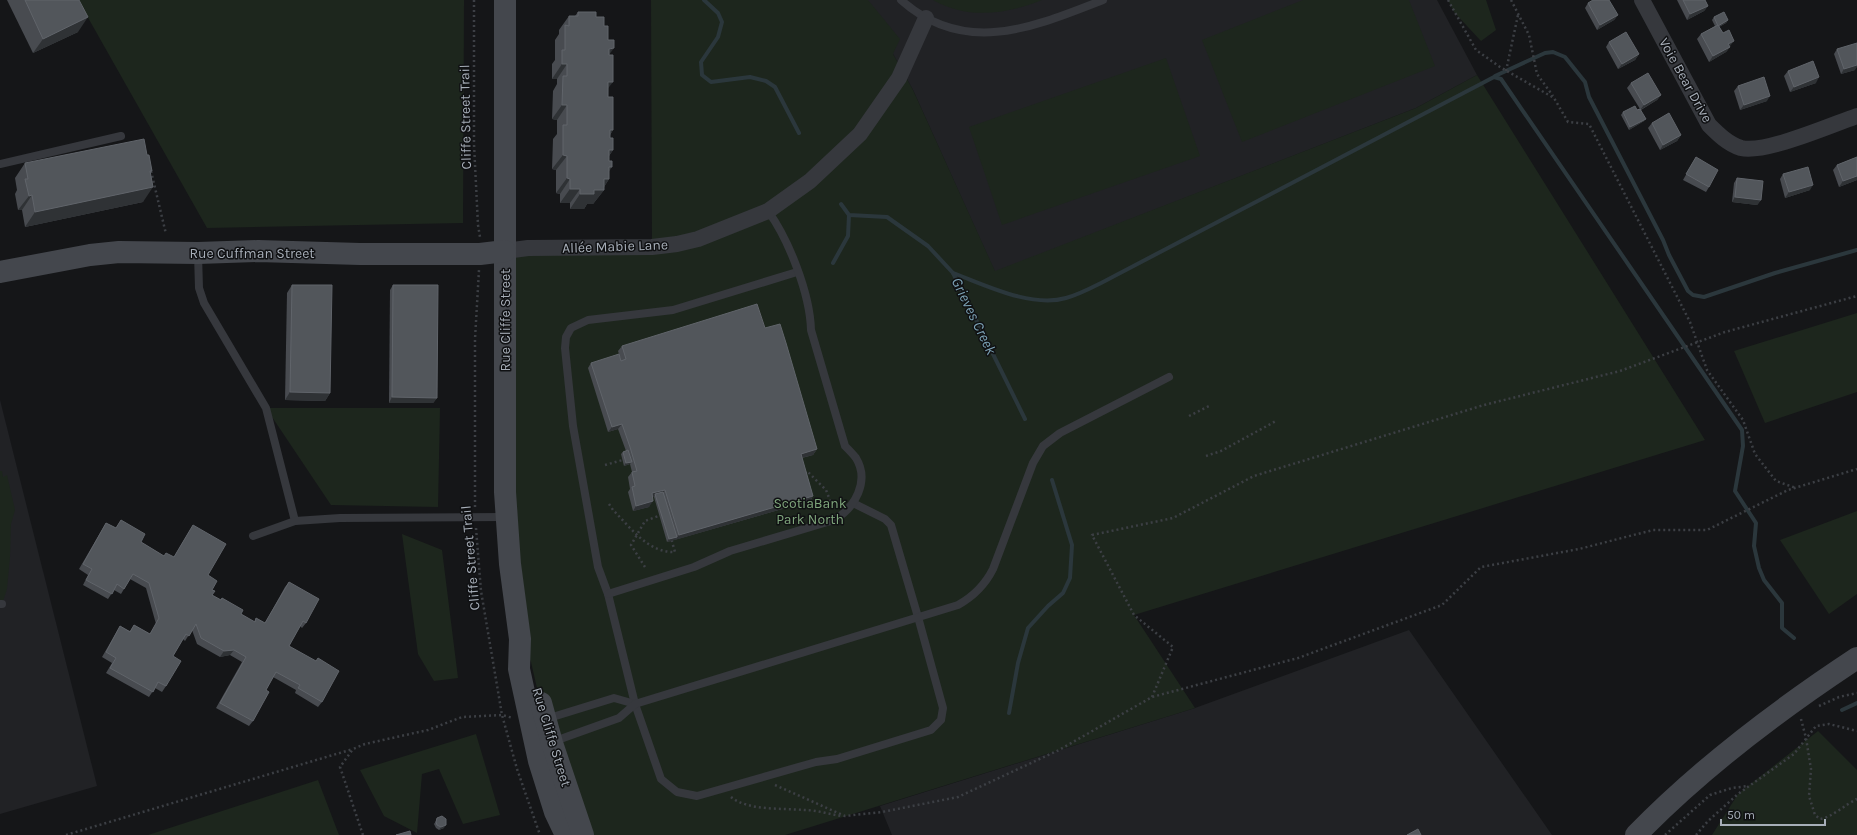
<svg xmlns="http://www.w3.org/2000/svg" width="1857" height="835" font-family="Karla,sans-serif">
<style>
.built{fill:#212225}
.green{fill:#1d261d}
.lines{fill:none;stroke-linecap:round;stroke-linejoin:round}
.stream{stroke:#2b373c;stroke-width:4}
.path{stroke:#3c3f44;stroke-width:2.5;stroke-dasharray:2 3;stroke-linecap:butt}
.lane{stroke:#36383d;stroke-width:8}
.street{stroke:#36383d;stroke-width:16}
.secondary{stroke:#44474d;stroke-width:22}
.wall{fill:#484b50}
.shaded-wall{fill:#2f3235}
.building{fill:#52565b;stroke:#60646a}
.labels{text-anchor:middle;stroke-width:3;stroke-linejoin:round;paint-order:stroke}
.street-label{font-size:14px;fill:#a7aeb8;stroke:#101113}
.park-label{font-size:14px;fill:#7fa57c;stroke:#101113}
.water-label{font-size:15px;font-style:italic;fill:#7ca2b5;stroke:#101113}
</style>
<rect width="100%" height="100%" fill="#151618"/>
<g class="built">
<polygon points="863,0 1437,0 1477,75 1416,108 995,272 913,90"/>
<polygon points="0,400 97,786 0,814"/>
<polygon points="1409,630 1552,835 892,835 880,806 1195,708"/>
</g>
<g class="green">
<polygon points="78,0 464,0 463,223 207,228"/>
<polygon points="651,0 868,0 900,39 893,54 913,90 995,271 1416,108 1477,75 1705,440 1134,615 1195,708 785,835 583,835 544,719 531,662 520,639 505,251 652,247"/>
<path d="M 933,0 L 1042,0 C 1006,14 968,20 933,0 Z"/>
<polygon points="1303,0 1409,0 1435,66 1242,142 1202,40"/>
<polygon points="1448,0 1486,0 1496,30 1481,41 1454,12"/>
<polygon points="1166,58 1200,156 1002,225 969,127"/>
<polygon points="1857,313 1857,392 1765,423 1734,351"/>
<polygon points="266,408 440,408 438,507 331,505"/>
<polygon points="0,471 2,471 3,477 7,475 15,510 11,524 10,557 7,589 2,604 0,604"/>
<polygon points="1857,511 1857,594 1829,614 1780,540"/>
<polygon points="402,534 442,550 458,678 434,681 418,654"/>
<polygon points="1818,731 1857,770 1857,835 1712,835 1738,794"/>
<polygon points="476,734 500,815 463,824 439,769 422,774 417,833 384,816 360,770"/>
<polygon points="318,780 339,835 148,835"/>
</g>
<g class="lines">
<g class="stream">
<polyline points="704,0 718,13 722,22 718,37 701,62 702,75 711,82 750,77 766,81 775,87 799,133"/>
<polyline points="1495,76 1545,53 1553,52 1565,57 1585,82 1589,97 1663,240 1669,255 1688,291 1693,295 1704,297 1775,273 1857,250"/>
<polyline points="841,204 849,215 887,217 928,246 953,273 1025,419"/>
<polyline points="833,263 848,236 849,215"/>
<path d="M 953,273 C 985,285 1031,308 1066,298 C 1078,295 1091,288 1103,282 L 1494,77 L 1501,79 L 1742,430 L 1743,446 L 1735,491 L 1756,523 L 1754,546 L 1759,568 L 1764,580 L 1782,603 L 1782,628 L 1794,638"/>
<polyline points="1842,710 1857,703"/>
<polyline points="1009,713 1018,663 1028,628 1048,606 1063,593 1070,578 1072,545 1052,480"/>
</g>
<g class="path">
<polyline points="474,0 474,144 478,225 480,237"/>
<polyline points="1448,0 1476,50 1500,67 1554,98 1568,122 1589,124 1690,322 1707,370 1743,420 1755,454 1776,481 1796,488"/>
<polyline points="1511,0 1529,35 1537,74 1553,96"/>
<polyline points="1506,71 1518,15"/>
<polyline points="151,171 166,234"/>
<polyline points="1189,416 1211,405"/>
<polyline points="1206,456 1221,451 1276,421"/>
<polyline points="605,465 626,459"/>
<polyline points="805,473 807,471 826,490 831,503"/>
<polyline points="810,498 813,509"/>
<path d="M 609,504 L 613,510 C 631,528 648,553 675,552 L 671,538"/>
<polyline points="475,507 475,339 479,270"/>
<polyline points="476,528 481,591 502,715 517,769 540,835"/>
<polyline points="645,567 631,545 645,521 661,515"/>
<polyline points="1152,697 1173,647 1134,615 1092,535 1173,518 1254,476 1484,405 1620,371 1725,332 1857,296"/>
<polyline points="1819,706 1839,697 1857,693"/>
<path d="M 1801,719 L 1806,738 L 1811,769 L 1809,796 L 1815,815 L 1820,819 C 1831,818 1846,804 1857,799"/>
<polyline points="775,785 845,816 882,812 958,797 1059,750 1152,697 1298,658 1442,605 1481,567 1579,549 1653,530 1707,530 1788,490 1857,469"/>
<path d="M 731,797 C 748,811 782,808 804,810 C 816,810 829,814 841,816"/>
<polyline points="66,835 353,749"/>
<polyline points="363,835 340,767 353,749 365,744 428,730 462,717 502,715 513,718"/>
<polyline points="1665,835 1710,795 1732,788 1748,786"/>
<polyline points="1696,835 1708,821 1738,794 1794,754 1816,726 1829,724 1857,731"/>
</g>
<g class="lane">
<path d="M 901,0 C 965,57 1034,27 1103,0"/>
<polyline points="0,164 121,136"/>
<polyline points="198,254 199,288 204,303 266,408 295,521"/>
<polyline points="797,272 673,310 588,320 571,328 566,337 565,348 573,426 598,567 608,594 635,704 661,779 677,792 697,796 816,762 837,759 931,730 941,720 943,708 918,617 891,525 885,519 853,503"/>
<polyline points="253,536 295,521 340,518 505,517"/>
<path d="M 608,594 L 694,567 L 730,551 L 834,520 C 855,508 870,481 856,458 C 853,454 849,450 845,446 L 811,330 C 810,294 789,240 768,211"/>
<polyline points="0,604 2,604"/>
<polyline points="546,719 614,698 635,704"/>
<path d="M 552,742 L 619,718 L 635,704 L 958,605 C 974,596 985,585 993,569 L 1033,463 L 1043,446 L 1060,433 L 1169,377"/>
</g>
<g class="street">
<path d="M 1642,0 L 1709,125 C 1718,134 1728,144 1741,148 C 1765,154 1831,125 1857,116"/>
<polyline points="505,251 528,248 652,247 677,244 698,239 768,211 810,181 860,134 899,78 926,18"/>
</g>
<g class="secondary">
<polyline points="505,0 505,492 510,564 520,639 519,669 539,761 555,812 566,835"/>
<polyline points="0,272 90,255 119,252 198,253 258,251 360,254 480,254 505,251"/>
<polyline points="541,703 552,743 583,835"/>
<path d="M 1636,835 C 1702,767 1778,710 1857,658"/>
</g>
</g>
<g class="wall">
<polygon points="7,0 79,0 78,32 33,53"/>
<polygon points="1677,0 1705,0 1708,6 1704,11 1687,20"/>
<polygon points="1588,3 1618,15 1614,20 1597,30 1585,8"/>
<polygon points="578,12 596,17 604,26 608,40 609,55 608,97 613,130 610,135 610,138 613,150 609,156 609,179 604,187 604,190 593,204 587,204 584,209 570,209 570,203 560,203 560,194 556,193 556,170 552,169 553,139 557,134 557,120 552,119 553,91 557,84 557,79 552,79 552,64 555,60 555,40 559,34 559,30 569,16 575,16"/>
<polygon points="1714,17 1728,20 1726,23 1719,27 1730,46 1729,46 1730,47 1726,52 1709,62 1697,39 1701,34 1715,26 1712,20"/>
<polygon points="1609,42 1639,54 1635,60 1618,69 1606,47"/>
<polygon points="1837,49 1855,70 1841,74 1834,54"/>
<polygon points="1788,71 1816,83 1790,92 1784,76"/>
<polygon points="1631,83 1661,95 1657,100 1641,110 1644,121 1629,130 1621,115 1623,112 1637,110 1640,109 1627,88"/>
<polygon points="1738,86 1767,101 1740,110 1734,91"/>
<polygon points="1652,123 1681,135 1677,141 1660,150 1648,128"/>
<polygon points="147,155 152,171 150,174 143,202 25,227 22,210 18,210 15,194 17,190 15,178 25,163"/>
<polygon points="1696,157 1709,187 1706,192 1683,180"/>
<polygon points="1857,157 1857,180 1839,187 1833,170 1837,165"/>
<polygon points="1783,174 1810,190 1785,198 1780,179"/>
<polygon points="1737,178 1761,200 1757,205 1732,202 1734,183"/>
<polygon points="292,285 330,393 325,401 285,400 287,293"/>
<polygon points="393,285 437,398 433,403 389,403 390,290"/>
<polygon points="765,328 817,449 813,455 802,458 813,496 810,501 667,542 654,497 652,497 649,507 633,511 628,492 630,489 628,477 632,472 630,464 624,466 621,454 623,452 626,451 618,429 608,432 588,368 591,363 621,360 618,351 622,346"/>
<polygon points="121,520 141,542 164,556 174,557 193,525 212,590 212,595 220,600 222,598 241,614 254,622 256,618 265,623 285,587 289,582 306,623 302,628 300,626 289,646 322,702 318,707 295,693 296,690 273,677 266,690 253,721 249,726 216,708 242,662 230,655 220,657 197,644 192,630 185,641 183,639 173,656 166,686 162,692 155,688 149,697 106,673 112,663 102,657 120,626 130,631 134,625 150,634 156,624 146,588 130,579 121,594 114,590 108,599 83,585 88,575 79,569 103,528 106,523 116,528"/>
<polygon points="437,818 444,828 439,830 436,828 434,824 436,821"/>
</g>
<g class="shaded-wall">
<polygon points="1708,6 1704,11 1687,20 1690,14"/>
<polygon points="1618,15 1614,20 1597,30 1600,25"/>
<polygon points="88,17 78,32 33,53 43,39"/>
<polygon points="1728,20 1726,23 1716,28 1718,26"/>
<polygon points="1734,41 1730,46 1724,49 1728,44"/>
<polygon points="1730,47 1726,52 1709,62 1713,56"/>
<polygon points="614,48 603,63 609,49"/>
<polygon points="1639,54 1635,60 1618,69 1622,64"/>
<polygon points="1857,61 1857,67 1855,70 1841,74 1844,69"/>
<polygon points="562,64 567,64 557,79 552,79"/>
<polygon points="1819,77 1816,83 1790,92 1794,87"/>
<polygon points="608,82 613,82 602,96"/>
<polygon points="1661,95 1657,100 1640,110 1644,105"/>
<polygon points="1770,96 1767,101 1740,110 1744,105"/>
<polygon points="562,105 567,105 557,120 552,119"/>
<polygon points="1646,119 1644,121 1629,130 1630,127"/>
<polygon points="610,130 613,130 603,145"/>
<polygon points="1681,135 1677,141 1660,150 1663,145"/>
<polygon points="609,150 613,150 603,164"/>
<polygon points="563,155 567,156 556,170 552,169"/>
<polygon points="609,167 612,167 604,179 609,179 602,190 604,190 593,204 587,204 584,209 570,209 580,194"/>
<polygon points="1857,176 1857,180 1839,187 1843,181"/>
<polygon points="567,178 570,179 560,194 556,193"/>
<polygon points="1813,185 1810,190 1785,198 1789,192"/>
<polygon points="153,187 143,202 25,227 35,212"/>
<polygon points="570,189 580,189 570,203 560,203"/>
<polygon points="32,195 22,210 18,210 29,196"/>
<polygon points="1735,197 1761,200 1757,205 1732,202"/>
<polygon points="290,392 330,393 325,401 285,400"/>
<polygon points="392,397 437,398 433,403 389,403"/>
<polygon points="622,424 618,429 608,432 612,427"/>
<polygon points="817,449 813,455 797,459 801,454"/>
<polygon points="632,462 630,464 624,466 626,463"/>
<polygon points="665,490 661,495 655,494 654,497 648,498 652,493"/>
<polygon points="813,496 810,501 675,540 679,535"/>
<polygon points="653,501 649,507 633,511 636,506"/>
<polygon points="677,537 675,540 667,542 669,539"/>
<polygon points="234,650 230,655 220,657 224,651"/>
<polygon points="446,825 444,828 439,830 441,827"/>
</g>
<g class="building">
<polygon points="25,0 79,0 88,17 43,39"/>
<polygon points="1593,0 1609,0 1618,15 1600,25 1588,3"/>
<polygon points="1683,0 1705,0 1708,6 1690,14"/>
<polygon points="578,12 596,12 596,17 604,17 604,26 608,26 608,40 614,40 614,48 609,49 609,55 613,55 613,82 608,82 608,97 613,97 613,130 610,130 610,138 613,138 613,150 609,150 609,161 612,161 612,167 609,167 609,179 604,179 604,190 594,190 594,194 580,194 580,189 570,189 570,179 567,178 567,156 563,155 563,125 567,125 567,105 562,105 563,76 567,76 567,64 562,64 562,50 565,50 565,25 569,26 569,16 578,16"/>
<polygon points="1724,12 1728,20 1718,26 1714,17"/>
<polygon points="1718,25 1723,33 1729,30 1734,41 1728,44 1730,47 1713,56 1701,34"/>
<polygon points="1626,32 1639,54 1622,64 1609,42"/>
<polygon points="1857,43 1857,65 1844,69 1837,49"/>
<polygon points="1813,61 1819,77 1794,87 1788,71"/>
<polygon points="1648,73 1661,95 1644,105 1631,83"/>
<polygon points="1764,77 1770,96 1744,105 1738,86"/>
<polygon points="1635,106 1637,110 1640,109 1646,119 1630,127 1623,112"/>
<polygon points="1669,113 1681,135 1663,145 1652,123"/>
<polygon points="144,139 147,155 149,155 152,171 150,171 153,187 35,212 32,195 29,196 25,179 28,179 25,163"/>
<polygon points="1696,157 1718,170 1709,187 1686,174"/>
<polygon points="1857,157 1857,176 1843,181 1837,165"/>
<polygon points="1808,167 1813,185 1789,192 1783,174"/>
<polygon points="1737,178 1763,181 1761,200 1735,197"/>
<polygon points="292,285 332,285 330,393 290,392"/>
<polygon points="393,285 438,285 437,398 392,397"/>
<polygon points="757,304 765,328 780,324 786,343 817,449 801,454 813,496 679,535 665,490 652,493 653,501 636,506 632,487 635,486 632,472 637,471 630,447 622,424 612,427 591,363 619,354 621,361 626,359 622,346"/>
<polygon points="628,450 632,462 626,463 623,452"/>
<polygon points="663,492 677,537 669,539 655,494"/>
<polygon points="121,520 145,534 141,542 164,556 166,553 174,557 193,525 226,544 208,575 217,581 212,590 215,591 212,595 221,600 222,598 243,610 241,614 255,622 256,618 265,623 289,582 319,599 306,623 303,621 289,646 316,661 318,658 339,671 322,702 298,688 300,685 276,672 266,690 269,692 253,721 220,703 246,657 234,650 224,651 201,638 196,624 189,636 186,634 173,656 181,661 166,686 158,682 153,692 110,668 116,658 106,652 120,626 130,632 134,625 150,634 159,618 149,583 133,574 124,589 117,584 112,594 86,580 92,569 83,564 106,523 116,528"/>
<polygon points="442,816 446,819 446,825 441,827 437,825 436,822 437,818"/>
<polygon points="1418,829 1421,835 1407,835"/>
<polygon points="410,831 411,835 396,835"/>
</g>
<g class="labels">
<g class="street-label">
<text transform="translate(1686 80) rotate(61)" y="5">Voie Bear Drive</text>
<text transform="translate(465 117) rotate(-91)" y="5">Cliffe Street Trail</text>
<text transform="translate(615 246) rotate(-2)" y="5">Allée Mabie Lane</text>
<text x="252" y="258">Rue Cuffman Street</text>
<text transform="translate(505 320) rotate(-90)" y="5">Rue Cliffe Street</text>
<text transform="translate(470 558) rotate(-95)" y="5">Cliffe Street Trail</text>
<text transform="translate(552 737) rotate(73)" y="5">Rue Cliffe Street</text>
</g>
<g class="park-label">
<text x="810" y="508">ScotiaBank<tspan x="810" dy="16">Park North</tspan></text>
</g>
<g class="water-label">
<text transform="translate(974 316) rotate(64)" y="5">Grieves Creek</text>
</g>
</g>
<path d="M1721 819v6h104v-6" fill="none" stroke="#a7aeb8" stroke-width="2"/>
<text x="1727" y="819" font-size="12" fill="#a7aeb8" stroke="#101113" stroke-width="3" paint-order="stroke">50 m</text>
</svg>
